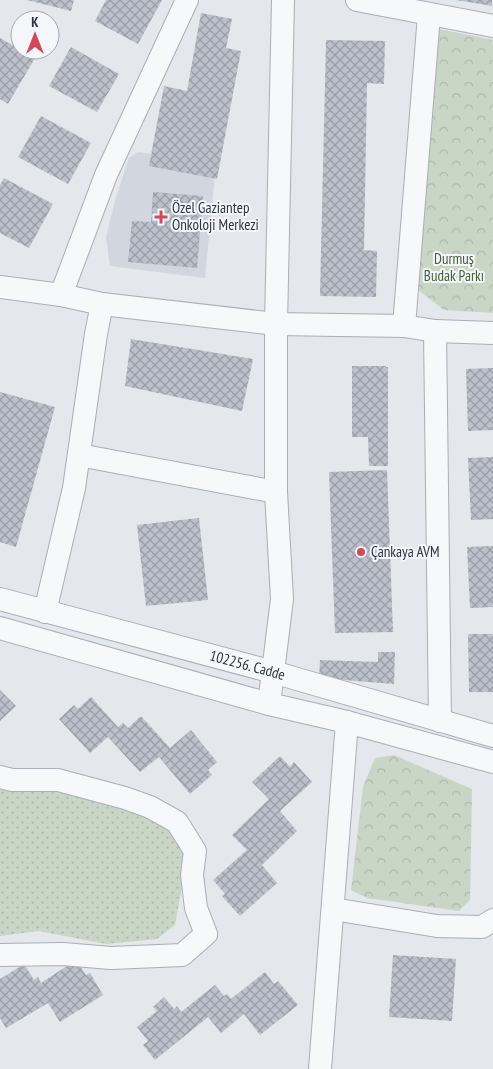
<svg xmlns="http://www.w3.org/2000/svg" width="493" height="1069" font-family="'PT Sans Narrow',sans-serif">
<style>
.built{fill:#d2d6de}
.grass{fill:url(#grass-dots)}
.park{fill:url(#park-crowns)}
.building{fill:url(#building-cross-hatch)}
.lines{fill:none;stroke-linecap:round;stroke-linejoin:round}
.minor-casing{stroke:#a9aeb7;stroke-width:24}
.minor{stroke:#f7f8fa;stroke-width:22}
.poi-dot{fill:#d1495b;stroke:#f4f6f9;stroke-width:2}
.labels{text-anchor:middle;stroke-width:4;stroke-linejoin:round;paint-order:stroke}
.poi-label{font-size:15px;fill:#2b3445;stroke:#f4f6f9;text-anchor:start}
.park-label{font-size:15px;fill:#3f6138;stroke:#f4f6f9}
.street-label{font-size:15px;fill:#2b3445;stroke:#f4f6f9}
</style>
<defs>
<pattern id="grass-dots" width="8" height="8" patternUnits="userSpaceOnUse" patternTransform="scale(1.25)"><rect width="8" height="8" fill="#c9d6c5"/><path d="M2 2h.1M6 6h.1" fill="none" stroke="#adb8ab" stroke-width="1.8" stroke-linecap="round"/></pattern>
<pattern id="park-crowns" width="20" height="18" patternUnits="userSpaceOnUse" patternTransform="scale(1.25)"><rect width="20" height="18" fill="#c9d6c5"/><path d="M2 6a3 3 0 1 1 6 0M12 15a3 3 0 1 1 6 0" fill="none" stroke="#adb8ab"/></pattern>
<pattern id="building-cross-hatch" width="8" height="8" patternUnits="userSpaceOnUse" patternTransform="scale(1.25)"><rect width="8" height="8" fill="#bbc0ca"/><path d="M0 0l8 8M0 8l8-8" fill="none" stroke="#989da6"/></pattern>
</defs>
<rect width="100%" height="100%" fill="#e4e7ec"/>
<polygon class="built" points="138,152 216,164 205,278 110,266 106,237 116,197 129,158"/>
<polygon class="grass" points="0,786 53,787 152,808 188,854 175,925 157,939 106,944 39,931 0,936"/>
<g class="park">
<polygon points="439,29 493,40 493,313 444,310 413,286"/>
<polygon points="394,755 472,789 470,900 459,911 367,898 351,890 363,787 375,758"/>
</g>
<g class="building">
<polygon points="27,0 74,0 71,11"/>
<polygon points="106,0 162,0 138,44 95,21"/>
<polygon points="456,0 492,0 492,6"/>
<polygon points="201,13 232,19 226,48 241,51 217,179 149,166 164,86 187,91"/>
<polygon points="0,38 35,58 8,104 0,99"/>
<polygon points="326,40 385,41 384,84 367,83 364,250 377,251 376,297 320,296"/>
<polygon points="71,47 119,74 97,112 49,86"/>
<polygon points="41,116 91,143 68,184 18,157"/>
<polygon points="4,178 53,204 29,248 0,233 0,185"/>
<polygon points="153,192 203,196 197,268 128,262 132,221 151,222"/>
<polygon points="131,339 253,359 242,411 125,386"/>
<polygon points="352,366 386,366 386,367 388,367 388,466 369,466 368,437 352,437"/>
<polygon points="493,368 493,430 468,431 466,369"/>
<polygon points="0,392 55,407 16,547 0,542"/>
<polygon points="493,457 493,519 471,520 468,458"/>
<polygon points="387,470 393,632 335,633 329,472"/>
<polygon points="199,518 208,600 146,606 137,525"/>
<polygon points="493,546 493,607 470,608 467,547"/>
<polygon points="468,634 493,634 493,692 469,692"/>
<polygon points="378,652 395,652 394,684 319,678 320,660 378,662"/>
<polygon points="0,690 16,706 0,721"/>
<polygon points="91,697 118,727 123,723 128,728 141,716 170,748 191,730 217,762 208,770 212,775 190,794 159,757 140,772 108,737 90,753 59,719 74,705 78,709"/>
<polygon points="280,756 290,767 294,762 312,782 280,811 297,831 262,865 277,883 240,916 222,896 225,894 213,880 247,850 232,835 269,799 252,782"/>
<polygon points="393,955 456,959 452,1021 389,1017"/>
<polygon points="76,960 86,975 90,973 103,995 60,1022 48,1003 6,1028 0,1018 0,979 24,964 34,980 38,977 41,983"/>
<polygon points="265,972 274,984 278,981 298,1005 260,1035 244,1014 221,1033 208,1017 155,1060 143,1045 148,1041 137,1027 157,1011 153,1007 164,997 174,1009 177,1006 181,1012 215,985 224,996 227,994 231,999"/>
</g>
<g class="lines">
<defs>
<g id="minor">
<polyline points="357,0 493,26"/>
<polyline points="0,287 61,295 102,304 276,324 404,326 435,331 493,333"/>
<polyline points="61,295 106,175 187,0"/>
<polyline points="404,326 429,15"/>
<polyline points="435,331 440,721"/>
<polyline points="79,455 276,492"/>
<path id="s1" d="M 0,599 L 273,672 L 493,736"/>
<polyline points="45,612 74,488 96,334 102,304"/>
<polyline points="0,628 269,704 347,722 493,762"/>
<polyline points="269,704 282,599 276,492 276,324 283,0"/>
<polyline points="0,777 12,780 58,780 125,798 150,807 177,822 195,851 192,875 196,908 206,934 182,955 111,958 63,954 0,955"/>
<polyline points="333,909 437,926 482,927 493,920"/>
<polyline points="320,1069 347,722"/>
</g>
</defs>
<use href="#minor" class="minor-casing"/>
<use href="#minor" class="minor"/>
</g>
<g class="poi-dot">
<path d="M158.5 209.5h5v5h5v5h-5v5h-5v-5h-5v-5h5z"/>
<circle cx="361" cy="552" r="5"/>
</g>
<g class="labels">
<g class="poi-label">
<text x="172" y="213">Özel Gaziantep<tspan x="172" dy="17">Onkoloji Merkezi</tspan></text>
<text x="371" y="557">Çankaya AVM</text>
</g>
<g class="park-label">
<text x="454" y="264">Durmuş<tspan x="454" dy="17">Budak Parkı</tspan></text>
</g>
<g class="street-label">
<text dy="5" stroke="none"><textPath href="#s1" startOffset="256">102256. Cadde</textPath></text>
</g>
</g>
<g transform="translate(35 35)"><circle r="24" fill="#f4f6f9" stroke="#a4a8b1"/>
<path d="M0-4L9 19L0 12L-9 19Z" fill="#d1495b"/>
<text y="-8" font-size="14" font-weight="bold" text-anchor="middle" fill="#2b3445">K</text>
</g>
</svg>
